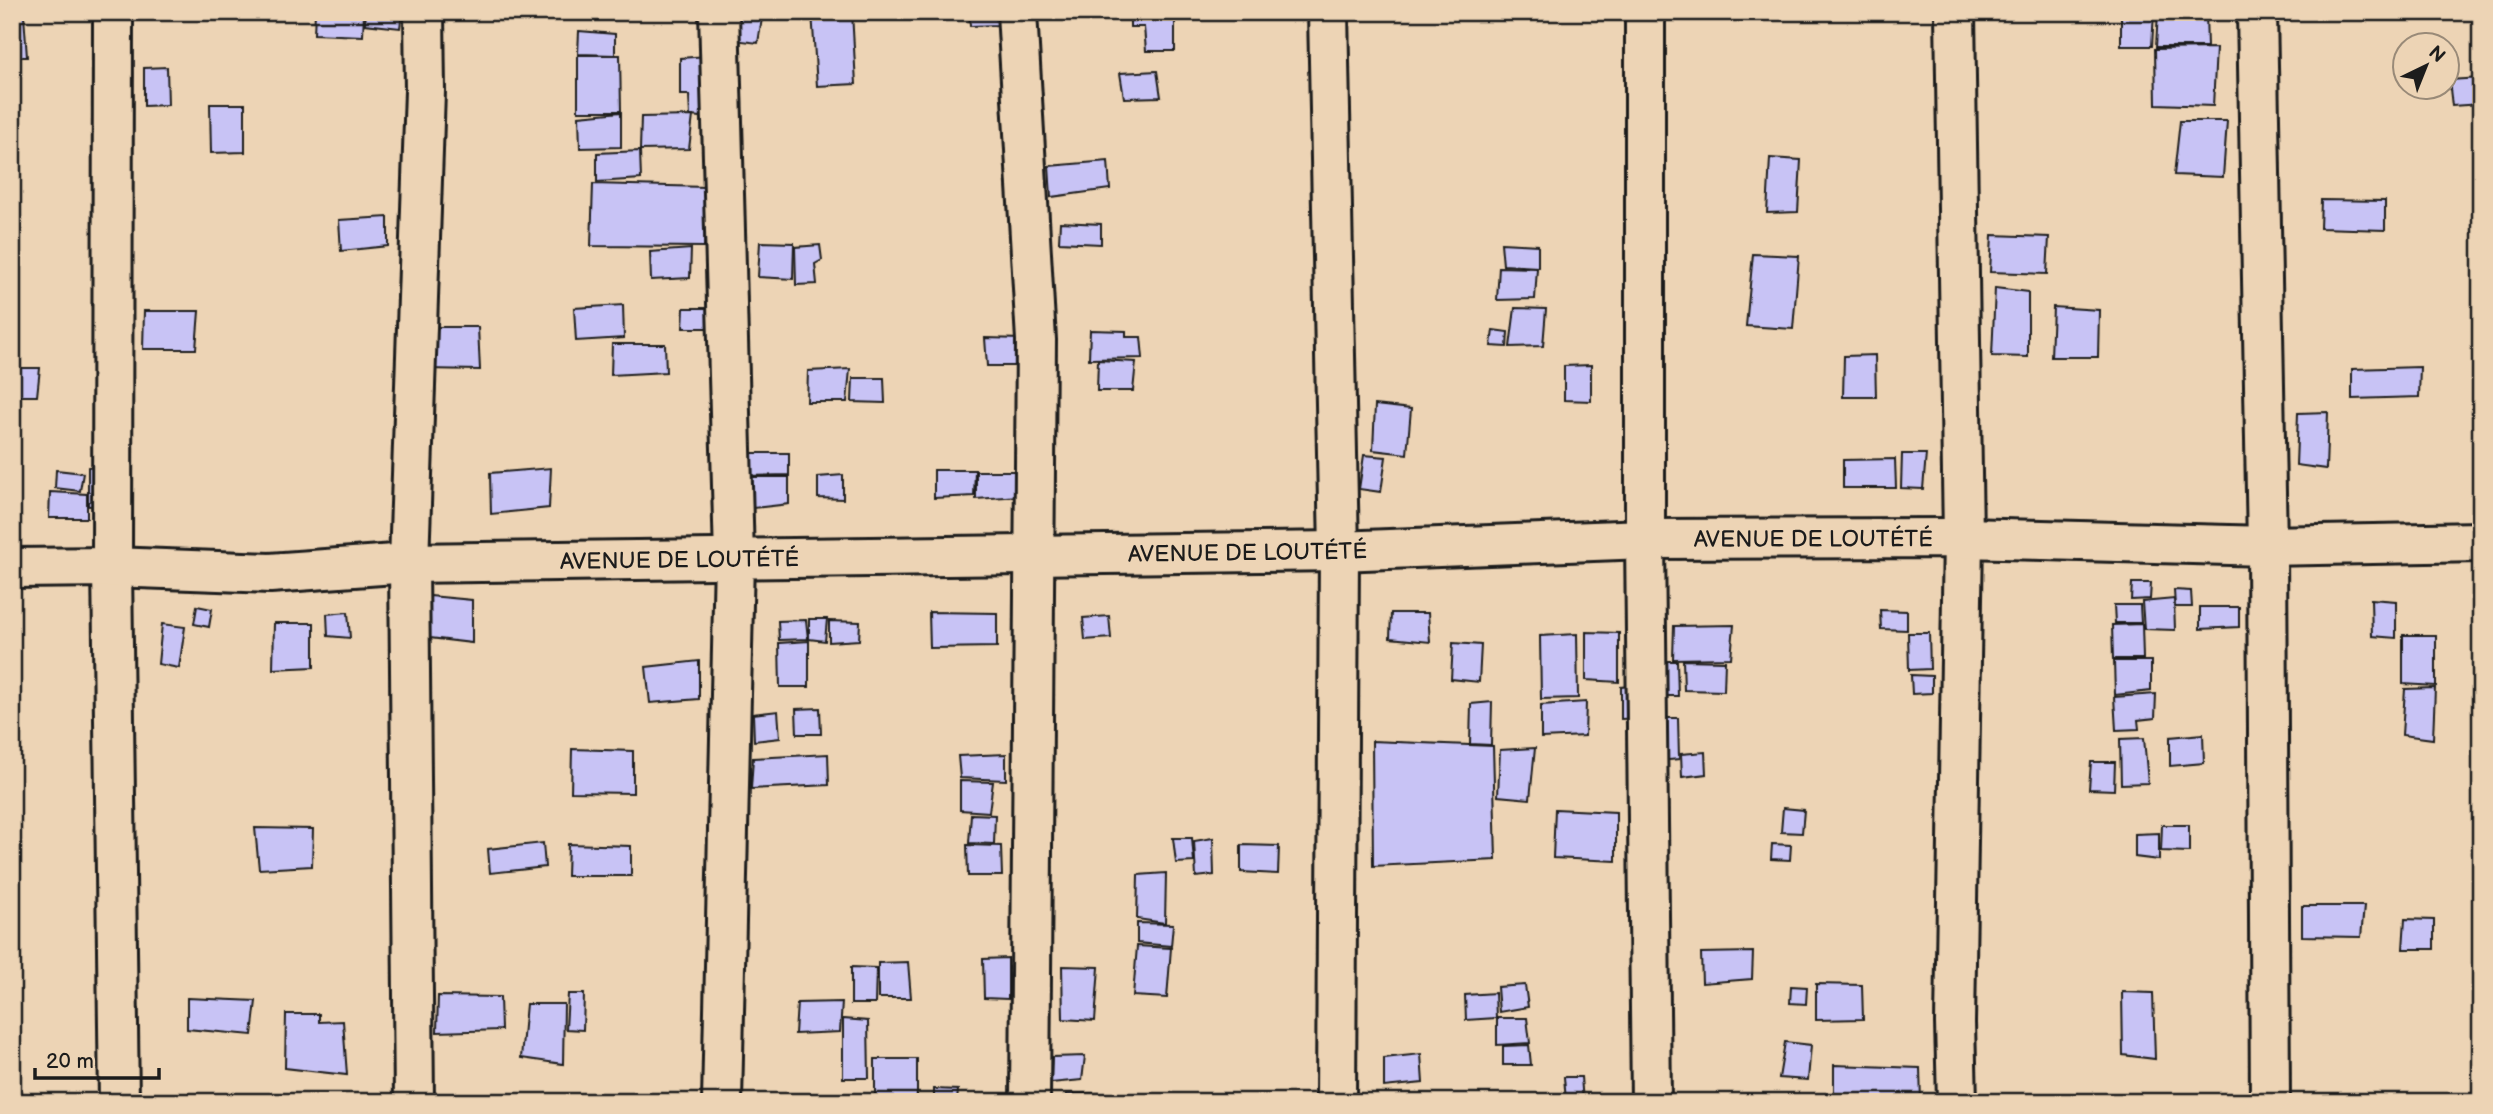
<svg xmlns="http://www.w3.org/2000/svg" width="2493" height="1114" font-family="'Balsamiq Sans',sans-serif">
<style>
.building{fill:#c8c3f5;stroke:#1c1c1c;stroke-width:2}
.lines{fill:none;stroke-linecap:round;stroke-linejoin:round}
.minor-casing{stroke:#1c1c1c;stroke-width:44}
.minor{stroke:#edd4b5;stroke-width:38}
.labels{text-anchor:middle;stroke-width:6;stroke-linejoin:round;paint-order:stroke}
.street-label{font-size:23px;fill:#1c1c1c;stroke:#edd4b5}
</style>
<rect width="100%" height="100%" fill="#edd4b5"/>
<filter id="ink" filterUnits="userSpaceOnUse"><feTurbulence type="fractalNoise" baseFrequency=".0143" numOctaves="2"/><feDisplacementMap in="SourceGraphic" scale="14" xChannelSelector="R" yChannelSelector="G"/><feConvolveMatrix kernelMatrix="1 2 1 2 8 2 1 2 1" color-interpolation-filters="sRGB"/></filter>
<g filter="url(#ink)">
<g class="building">
<polygon points="315,12 364,12 363,36 314,34"/>
<polygon points="366,12 402,12 400,28 365,24"/>
<polygon points="564,12 614,12 614,16 564,18"/>
<polygon points="731,12 763,12 758,43 726,39"/>
<polygon points="812,12 852,12 856,84 817,86"/>
<polygon points="969,12 997,12 998,25 970,26"/>
<polygon points="1051,12 1079,12 1078,20 1051,20"/>
<polygon points="1130,12 1175,12 1175,51 1146,51 1144,27 1130,27"/>
<polygon points="2121,12 2154,12 2152,46 2121,46"/>
<polygon points="2158,12 2206,13 2207,47 2156,47"/>
<polygon points="12,16 24,16 27,57 12,57"/>
<polygon points="579,31 615,34 615,55 578,54"/>
<polygon points="2216,48 2213,106 2156,104 2155,49"/>
<polygon points="578,55 620,55 621,111 578,111"/>
<polygon points="722,55 724,119 690,116 689,95 680,95 680,58"/>
<polygon points="167,67 168,105 144,106 144,68"/>
<polygon points="1157,71 1161,97 1124,98 1120,73"/>
<polygon points="2481,78 2481,104 2452,106 2449,80"/>
<polygon points="210,104 245,104 245,152 211,153"/>
<polygon points="621,112 621,147 580,148 579,116"/>
<polygon points="693,116 689,149 640,150 641,117"/>
<polygon points="2180,121 2227,121 2223,177 2174,175"/>
<polygon points="640,151 641,179 597,182 597,153"/>
<polygon points="1770,158 1801,160 1798,212 1767,213"/>
<polygon points="1108,161 1110,189 1051,197 1049,166"/>
<polygon points="593,184 706,187 704,247 591,246"/>
<polygon points="2321,200 2385,201 2385,230 2320,228"/>
<polygon points="388,217 388,246 341,251 339,220"/>
<polygon points="1060,222 1101,224 1101,244 1059,242"/>
<polygon points="1992,235 2049,237 2047,274 1990,272"/>
<polygon points="760,242 794,243 793,279 758,277"/>
<polygon points="1501,243 1538,245 1538,267 1503,265"/>
<polygon points="820,245 822,260 815,264 817,284 796,285 795,247"/>
<polygon points="691,249 690,278 651,280 650,252"/>
<polygon points="1753,254 1799,256 1793,329 1746,326"/>
<polygon points="1499,267 1537,268 1535,299 1497,300"/>
<polygon points="1995,288 2028,292 2028,357 1992,356"/>
<polygon points="623,305 624,338 576,341 574,308"/>
<polygon points="2053,307 2099,310 2098,357 2051,357"/>
<polygon points="684,308 710,308 709,328 683,328"/>
<polygon points="1515,308 1546,309 1543,346 1510,347"/>
<polygon points="144,311 199,311 196,349 143,349"/>
<polygon points="424,327 478,327 480,370 425,369"/>
<polygon points="1090,330 1126,331 1126,337 1141,337 1143,358 1089,359"/>
<polygon points="1493,330 1508,332 1507,347 1491,346"/>
<polygon points="985,338 1023,339 1024,366 987,366"/>
<polygon points="612,344 665,344 666,372 611,375"/>
<polygon points="1875,355 1876,397 1843,397 1844,356"/>
<polygon points="1098,360 1136,362 1133,391 1097,391"/>
<polygon points="1591,365 1591,401 1564,400 1564,366"/>
<polygon points="2420,367 2419,397 2352,399 2352,369"/>
<polygon points="12,368 40,368 37,396 12,396"/>
<polygon points="850,369 847,402 807,402 808,371"/>
<polygon points="853,378 884,378 885,403 852,402"/>
<polygon points="1375,405 1411,409 1407,454 1373,450"/>
<polygon points="2328,412 2326,469 2296,465 2298,413"/>
<polygon points="743,453 789,453 789,475 744,476"/>
<polygon points="1902,454 1926,454 1923,489 1901,488"/>
<polygon points="1364,455 1386,457 1381,492 1359,489"/>
<polygon points="1895,459 1896,488 1843,488 1843,460"/>
<polygon points="108,464 106,505 88,506 88,467"/>
<polygon points="551,468 549,508 491,514 490,473"/>
<polygon points="56,470 83,473 80,491 55,488"/>
<polygon points="934,470 975,470 974,496 934,498"/>
<polygon points="976,471 1020,471 1020,496 976,499"/>
<polygon points="843,475 843,499 818,498 818,477"/>
<polygon points="752,477 789,477 789,504 753,508"/>
<polygon points="50,492 87,494 87,518 49,518"/>
<polygon points="2132,583 2151,583 2150,599 2131,600"/>
<polygon points="2174,590 2191,591 2192,607 2175,607"/>
<polygon points="430,596 472,600 472,643 430,638"/>
<polygon points="2174,599 2175,630 2144,629 2142,602"/>
<polygon points="2371,599 2396,601 2396,638 2372,636"/>
<polygon points="2114,605 2140,605 2141,623 2115,623"/>
<polygon points="197,606 212,609 209,627 194,624"/>
<polygon points="2200,607 2239,607 2239,627 2200,629"/>
<polygon points="1880,610 1907,611 1907,630 1881,629"/>
<polygon points="348,612 350,638 328,636 327,614"/>
<polygon points="929,612 997,613 997,647 930,648"/>
<polygon points="1391,613 1428,613 1430,642 1390,638"/>
<polygon points="1109,616 1111,638 1085,640 1083,618"/>
<polygon points="809,619 827,619 825,641 809,639"/>
<polygon points="806,620 808,639 779,640 778,621"/>
<polygon points="829,621 860,622 859,640 829,642"/>
<polygon points="274,623 314,623 314,667 273,669"/>
<polygon points="162,624 185,627 179,668 158,664"/>
<polygon points="2142,624 2143,659 2113,659 2112,625"/>
<polygon points="1734,625 1731,658 1673,659 1674,626"/>
<polygon points="1586,632 1619,633 1619,682 1586,680"/>
<polygon points="1908,633 1929,633 1930,669 1909,670"/>
<polygon points="1577,634 1578,698 1541,699 1540,636"/>
<polygon points="2403,635 2436,635 2436,686 2403,684"/>
<polygon points="809,641 809,687 780,687 779,643"/>
<polygon points="1453,643 1481,645 1479,682 1451,679"/>
<polygon points="1683,660 1725,661 1724,691 1684,690"/>
<polygon points="699,661 699,699 650,703 646,667"/>
<polygon points="1660,661 1677,661 1678,696 1659,696"/>
<polygon points="2114,661 2151,661 2151,691 2115,695"/>
<polygon points="1911,675 1932,676 1932,693 1912,694"/>
<polygon points="1640,685 1640,718 1621,719 1621,687"/>
<polygon points="2435,688 2433,739 2402,735 2405,689"/>
<polygon points="2156,694 2155,718 2138,720 2139,729 2116,730 2114,697"/>
<polygon points="1492,702 1491,745 1470,744 1471,704"/>
<polygon points="1586,702 1585,736 1541,738 1541,705"/>
<polygon points="820,708 821,734 797,734 796,709"/>
<polygon points="778,711 780,738 754,741 753,714"/>
<polygon points="1657,718 1678,718 1679,759 1659,761"/>
<polygon points="2203,734 2204,763 2170,766 2170,737"/>
<polygon points="2144,738 2148,783 2121,784 2120,739"/>
<polygon points="1372,741 1493,746 1496,860 1373,866"/>
<polygon points="1535,748 1530,799 1498,796 1500,750"/>
<polygon points="572,749 633,751 633,793 571,792"/>
<polygon points="1705,752 1706,774 1682,777 1681,754"/>
<polygon points="828,754 829,785 751,789 753,758"/>
<polygon points="1006,754 1006,780 960,778 958,756"/>
<polygon points="2091,762 2115,762 2114,790 2089,789"/>
<polygon points="960,781 993,782 989,812 960,810"/>
<polygon points="1783,808 1804,810 1802,833 1781,832"/>
<polygon points="1555,809 1616,812 1616,861 1553,858"/>
<polygon points="971,814 995,815 994,844 969,843"/>
<polygon points="2162,825 2189,825 2189,852 2161,851"/>
<polygon points="255,828 313,829 312,866 259,869"/>
<polygon points="2159,833 2159,860 2135,857 2135,834"/>
<polygon points="1173,838 1192,838 1194,862 1176,863"/>
<polygon points="1213,838 1214,875 1196,877 1194,841"/>
<polygon points="543,843 545,867 490,873 488,849"/>
<polygon points="568,844 631,846 631,876 567,876"/>
<polygon points="1772,844 1791,845 1790,860 1771,859"/>
<polygon points="967,845 1001,846 1002,876 968,876"/>
<polygon points="1241,845 1279,846 1278,874 1241,872"/>
<polygon points="1166,873 1165,923 1137,919 1138,875"/>
<polygon points="2302,906 2364,906 2361,937 2302,936"/>
<polygon points="2405,919 2434,920 2434,949 2403,949"/>
<polygon points="1137,923 1173,924 1171,946 1137,943"/>
<polygon points="1137,946 1171,948 1167,998 1133,996"/>
<polygon points="1753,952 1752,979 1702,983 1701,953"/>
<polygon points="1008,958 1008,999 984,998 983,959"/>
<polygon points="908,962 911,998 878,998 878,963"/>
<polygon points="1062,966 1099,967 1095,1021 1063,1019"/>
<polygon points="851,967 876,968 875,1004 851,1004"/>
<polygon points="1816,984 1862,985 1863,1019 1816,1020"/>
<polygon points="1525,985 1528,1007 1499,1012 1497,987"/>
<polygon points="1791,986 1807,987 1806,1004 1790,1003"/>
<polygon points="2122,992 2153,993 2155,1059 2123,1055"/>
<polygon points="1495,993 1496,1018 1466,1020 1465,995"/>
<polygon points="568,994 584,994 583,1030 566,1029"/>
<polygon points="438,996 500,997 501,1030 437,1032"/>
<polygon points="187,998 256,1001 252,1035 187,1029"/>
<polygon points="842,1002 840,1032 795,1034 797,1003"/>
<polygon points="526,1004 564,1004 563,1064 521,1058"/>
<polygon points="286,1014 319,1014 319,1022 343,1021 347,1075 285,1068"/>
<polygon points="1497,1018 1527,1018 1530,1043 1497,1045"/>
<polygon points="843,1019 868,1021 869,1078 843,1078"/>
<polygon points="1785,1042 1811,1045 1808,1080 1779,1078"/>
<polygon points="1529,1045 1531,1065 1503,1065 1503,1046"/>
<polygon points="1421,1054 1423,1083 1384,1087 1384,1058"/>
<polygon points="1085,1056 1082,1080 1051,1083 1052,1057"/>
<rect x="875" y="1059" width="42" height="43"/>
<polygon points="1834,1065 1920,1068 1921,1102 1834,1102"/>
<polygon points="1564,1077 1581,1077 1583,1102 1566,1101"/>
<polygon points="934,1089 958,1090 957,1102 934,1102"/>
<polygon points="1127,1093 1126,1102 1066,1102 1066,1094"/>
</g>
<g class="lines">
<defs>
<g id="minor">
<polyline points="113,12 112,567 119,1102"/>
<polyline points="719,12 734,558 722,1102"/>
<polyline points="1017,12 1036,340 1030,1102"/>
<polyline points="1328,12 1339,551 1336,1102"/>
<polyline points="1645,12 1645,539 1651,1102"/>
<polyline points="1955,12 1963,538 1955,1023 1957,1102"/>
<polyline points="2257,12 2267,546 2270,1102"/>
<path id="s1" d="M 12,568 L 112,567 L 270,573 L 409,563 L 1339,551 L 1645,539 L 1963,538 L 2267,546 L 2481,542"/>
<polyline points="414,1102 409,563 425,91 424,12"/>
</g>
</defs>
<use href="#minor" class="minor-casing"/>
<use href="#minor" class="minor"/>
</g>
</g>
<g class="labels">
<g class="street-label">
<text dy="8" stroke="none"><textPath href="#s1" startOffset="1802">AVENUE DE LOUTÉTÉ</textPath></text>
<text dy="8" stroke="none"><textPath href="#s1" startOffset="1236">AVENUE DE LOUTÉTÉ</textPath></text>
<text dy="8" stroke="none"><textPath href="#s1" startOffset="668">AVENUE DE LOUTÉTÉ</textPath></text>
</g>
</g>
<rect width="2493" height="1114" fill="none" stroke="#edd4b5" stroke-width="42"/>
<rect x="21" y="21" width="2451" height="1072" fill="none" stroke="#1c1c1c" stroke-width="2.5" filter="url(#ink)"/>
<g transform="translate(2426 66) rotate(43)"><circle r="33" fill="#edd4b5" stroke="#998a78" stroke-width="2"/>
<path d="M0-5L12 26L0 18L-12 26Z" fill="#1c1c1c"/>
<text y="-10" font-size="19" font-weight="bold" text-anchor="middle" fill="#1c1c1c">N</text>
</g>
<path d="M35 1068v10h124v-10" fill="none" stroke="#1c1c1c" stroke-width="3.5"/>
<text x="46" y="1068" font-size="21" fill="#1c1c1c" stroke="#edd4b5" stroke-width="5" paint-order="stroke">20 m</text>
</svg>
